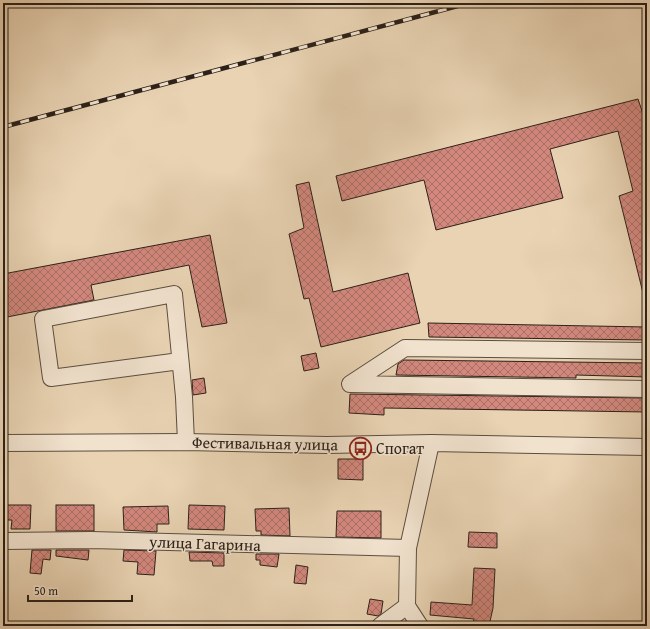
<svg xmlns="http://www.w3.org/2000/svg" width="650" height="629" font-family="'Gentium Book Plus',serif">
<style>
.building{fill:url(#building-cross-hatch);stroke:#2c2119}
.lines{fill:none;stroke-linecap:round;stroke-linejoin:round}
.minor-casing{stroke:#5b4e40;stroke-width:18}
.minor{stroke:#f1e2ce;stroke-width:16}
.rail-casing{stroke:#2c2119;stroke-width:4.5}
.rail{stroke:#f1e2ce;stroke-width:3;stroke-dasharray:9;stroke-linecap:butt}
.labels{text-anchor:middle;stroke-width:3;stroke-linejoin:round;paint-order:stroke}
.street-label{font-size:16px;fill:#2c2119;stroke:#f1e2ce}
.poi-label{font-size:16px;fill:#2c2119;stroke:#f1e2ce;text-anchor:start}
</style>
<defs>
<pattern id="building-cross-hatch" width="8" height="8" patternUnits="userSpaceOnUse"><rect width="8" height="8" fill="#d3887e"/><path d="M0 0l8 8M0 8l8-8" fill="none" stroke="#ab6f66"/></pattern>
</defs>
<rect width="100%" height="100%" fill="#e9d3b3"/>
<filter id="stains"><feTurbulence type="fractalNoise" baseFrequency=".005" numOctaves="4"/><feColorMatrix values="0 0 0 0 .2 0 0 0 0 .09 0 0 0 0 .02 0 0 0 .5 -.17"/></filter>
<radialGradient id="worn" r=".72"><stop offset=".6" stop-color="#630" stop-opacity="0"/><stop offset="1" stop-color="#630" stop-opacity=".3"/></radialGradient>
<g class="building">
<polygon points="638,99 647,126 647,292 643,293 619,196 633,191 618,131 550,149 563,198 436,230 424,180 342,201 336,176"/>
<polygon points="309,182 333,292 408,273 420,323 321,347 309,298 304,299 289,234 304,228 296,185"/>
<polygon points="210,235 227,323 202,327 189,265 91,285 94,300 7,317 3,296 3,274"/>
<polygon points="428,323 647,327 647,340 429,337"/>
<polygon points="316,353 319,368 304,371 301,356"/>
<polygon points="404,360 647,363 647,377 576,375 576,378 396,375 398,364"/>
<polygon points="204,378 206,393 193,395 192,380"/>
<polygon points="350,394 647,398 647,412 384,408 384,415 349,413"/>
<polygon points="338,459 363,459 363,480 338,479"/>
<polygon points="3,505 31,505 30,529 11,529 12,520 3,520"/>
<rect x="56" y="505" width="38" height="26"/>
<polygon points="189,505 225,506 224,530 188,529"/>
<polygon points="168,506 169,524 157,524 157,532 124,530 123,507"/>
<polygon points="289,508 290,536 261,535 261,531 256,531 255,509"/>
<polygon points="337,511 381,511 381,538 336,537"/>
<polygon points="469,532 497,533 497,548 468,547"/>
<polygon points="32,550 51,550 50,560 43,559 41,574 30,573"/>
<polygon points="56,550 89,550 88,560 56,556"/>
<polygon points="124,550 156,551 154,575 137,574 138,562 123,561"/>
<polygon points="189,552 224,553 224,566 213,566 212,561 190,561"/>
<polygon points="256,554 279,554 277,567 260,565 260,560 256,560"/>
<polygon points="296,565 308,567 306,584 294,583"/>
<polygon points="474,568 495,569 493,608 489,626 472,626 474,619 430,615 431,602 472,605"/>
<polygon points="370,599 383,601 381,614 378,616 367,614"/>
</g>
<g class="lines">
<defs>
<g id="minor">
<polyline points="647,351 405,348 350,384 647,389"/>
<polyline points="180,361 51,378 43,319 174,294 184,397 186,442"/>
<polyline points="3,443 186,442 327,445 431,443 647,447"/>
<polyline points="3,541 91,540 408,548"/>
<polyline points="380,626 407,606"/>
<polyline points="420,626 407,606 408,548 431,443"/>
</g>
</defs>
<use href="#minor" class="minor-casing"/>
<use href="#minor" class="minor"/>
<defs>
<polyline id="rail" points="3,127 469,3"/>
</defs>
<use href="#rail" class="rail-casing"/>
<use href="#rail" class="rail"/>
</g>
<defs>
<symbol id="bus-ring" viewBox="-11 -11 22 22"><circle r="9.5" fill="#f1e2ce" stroke="#8f2418" stroke-width="1.5"/><path d="M-5-6H5V4H4V6H2V4H-2V6H-4V4H-5ZM-3.5-4V0h7V-4ZM-3.5 1.2v1.5H-2V1.2ZM2 1.2v1.5H3.5V1.2Z" fill="#8f2418"/></symbol>
</defs>
<g fill-rule="evenodd">
<use href="#bus-ring" x="348" y="436" width="25" height="25"/>
</g>
<g class="labels">
<g class="street-label">
<text transform="translate(265 443) rotate(1)" y="6">Фестивальная улица</text>
<text transform="translate(205 543) rotate(2)" y="6">улица Гагарина</text>
</g>
<g class="poi-label">
<text x="376" y="454">Спогат</text>
</g>
</g>
<rect width="650" height="629" fill="none" stroke="#e9d3b3" stroke-width="16"/>
<rect x="4" y="4" width="642" height="621" fill="none" stroke="#2c2119" stroke-width="2"/>
<rect x="8" y="8" width="634" height="613" fill="none" stroke="#2c2119"/>
<path d="M28 595v6h104v-6" fill="none" stroke="#2c2119" stroke-width="2"/>
<text x="34" y="595" font-size="12" fill="#2c2119" stroke="#f1e2ce" stroke-width="3" paint-order="stroke">50 m</text>
<rect width="100%" height="100%" filter="url(#stains)"/>
<rect width="100%" height="100%" fill="url(#worn)"/>
</svg>
